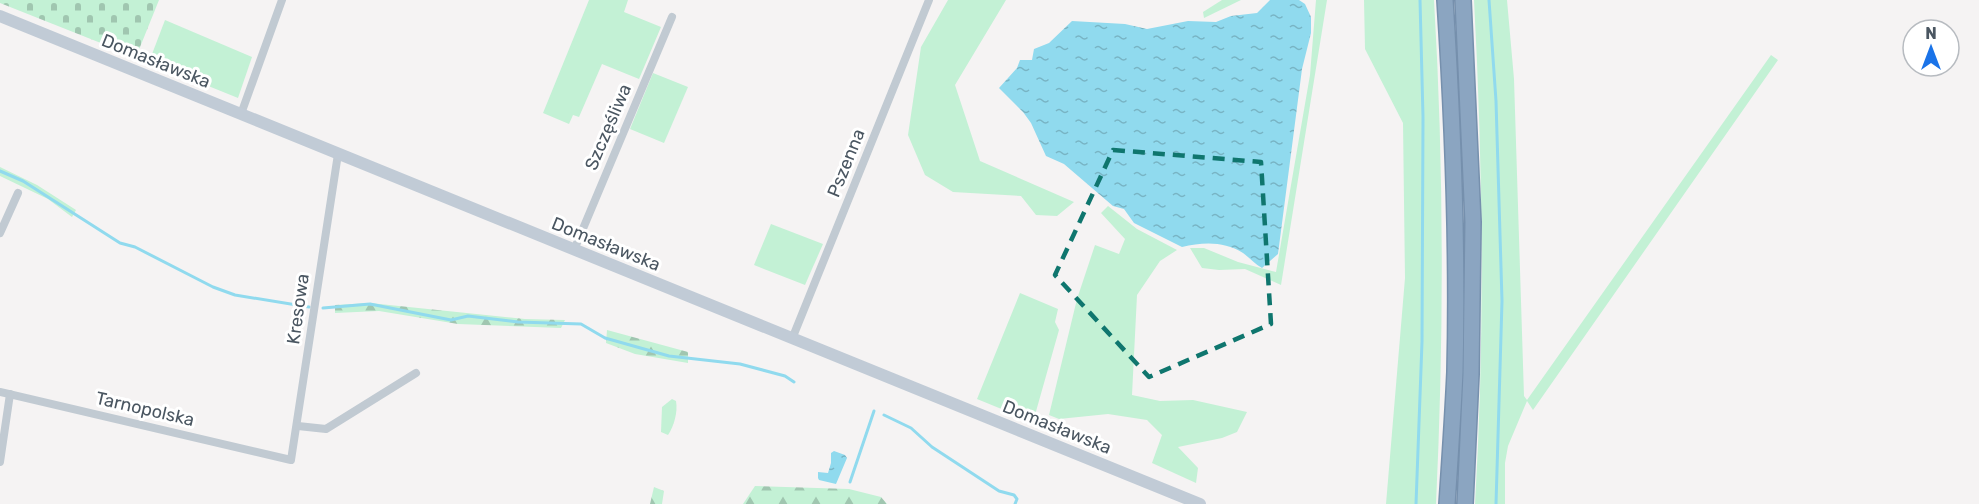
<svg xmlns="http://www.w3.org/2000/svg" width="1979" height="504" font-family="Rubik,sans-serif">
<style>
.green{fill:#c3f1d5}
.forest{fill:url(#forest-firs)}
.cemetery{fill:url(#cemetery-stones)}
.water{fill:url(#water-ripples)}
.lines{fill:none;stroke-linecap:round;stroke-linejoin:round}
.stream{stroke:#90daee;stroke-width:3}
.highway-casing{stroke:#7690ad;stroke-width:18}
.street{stroke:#c1cad2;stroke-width:8}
.secondary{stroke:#c1cbd6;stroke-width:12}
.highway{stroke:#8ba5c1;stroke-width:15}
.marked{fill:none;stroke:#0f766e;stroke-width:4.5;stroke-dasharray:12 8;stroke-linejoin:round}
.labels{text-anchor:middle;stroke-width:6;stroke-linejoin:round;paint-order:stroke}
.street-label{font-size:18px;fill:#4a5661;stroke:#fff}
</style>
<defs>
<pattern id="forest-firs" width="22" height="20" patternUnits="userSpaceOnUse" patternTransform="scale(1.5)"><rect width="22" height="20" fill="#c3f1d5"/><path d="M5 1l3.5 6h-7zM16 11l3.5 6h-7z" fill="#a0c6b0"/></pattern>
<pattern id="cemetery-stones" width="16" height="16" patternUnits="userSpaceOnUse" patternTransform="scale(1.5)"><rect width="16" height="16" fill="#c3f1d5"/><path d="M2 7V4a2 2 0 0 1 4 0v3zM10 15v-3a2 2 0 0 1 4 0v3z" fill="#a0c6b0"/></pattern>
<pattern id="water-ripples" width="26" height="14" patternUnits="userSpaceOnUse" patternTransform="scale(1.5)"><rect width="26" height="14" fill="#90daee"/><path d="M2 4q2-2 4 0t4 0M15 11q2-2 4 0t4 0" fill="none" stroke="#78b4c4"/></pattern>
</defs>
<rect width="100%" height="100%" fill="#f5f3f3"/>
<g class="green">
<polygon points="589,0 628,0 624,12 661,27 639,79 602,64 579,117 573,115 569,124 543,113"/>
<polygon points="948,0 1006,0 955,85 980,161 1074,202 1057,216 1036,215 1021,196 953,192 925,175 908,135 921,47"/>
<polygon points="1222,0 1241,0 1204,18 1203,12"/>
<polygon points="1316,0 1327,0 1281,285 1245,269 1219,270 1202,268 1190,248 1204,248 1238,262 1276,272 1310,75"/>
<path d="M 1364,0 L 1434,0 C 1444,168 1444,336 1436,504 L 1386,504 L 1405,278 L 1403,123 L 1365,49 Z"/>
<path d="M 1474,0 L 1507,0 L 1514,79 L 1524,396 L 1527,400 L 1771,55 L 1778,60 L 1533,410 L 1527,401 L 1508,446 L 1505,463 L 1505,504 L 1475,504 C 1485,336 1483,168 1474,0 Z"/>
<polygon points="165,20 252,57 238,98 149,62"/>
<polygon points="653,73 688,87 664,143 630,129"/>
<polygon points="0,167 37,185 76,210 72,217 48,199 0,176"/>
<polygon points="1108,206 1137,229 1177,250 1160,261 1137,295 1132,395 1160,401 1193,400 1247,412 1237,432 1222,438 1178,447 1198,468 1196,483 1152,463 1162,435 1147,420 1108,414 1059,419 1049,415 1077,299 1095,245 1119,254 1125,239 1101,213"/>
<polygon points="771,224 823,244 805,285 754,265"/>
<polygon points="1020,293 1058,309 1055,322 1059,330 1033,422 977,399"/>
<path d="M 672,399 L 676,401 C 678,412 674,426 668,435 L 661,432 L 662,407 Z"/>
</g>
<g class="forest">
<polygon points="370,303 525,319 565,320 561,328 458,324 379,311 335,313 335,305"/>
<polygon points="607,330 688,352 688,363 635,354 606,343"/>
<polygon points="755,486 849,489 881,497 887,504 743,504"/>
<polygon points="654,487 664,491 662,504 650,504"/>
</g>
<polygon class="cemetery" points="0,0 159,0 136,57 0,3"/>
<g class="water">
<path d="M 1270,0 L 1299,0 L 1305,4 L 1311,17 L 1311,33 L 1302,69 L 1278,254 L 1262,268 C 1255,264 1250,258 1243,253 C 1224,241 1203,242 1182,247 L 1134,223 L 1124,209 L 1113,206 L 1064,164 L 1046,156 L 1031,123 L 1023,112 L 999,88 L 1017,68 L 1020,60 L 1032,60 L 1034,49 L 1049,43 L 1072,21 L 1125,24 L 1147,29 L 1188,21 L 1216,22 L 1231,16 L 1257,13 Z"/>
<polygon points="834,451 845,455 847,458 836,484 819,480 818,478 818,472 828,473 831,463 831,453"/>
</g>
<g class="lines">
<g class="stream">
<polyline points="1489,0 1496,101 1502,301 1496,504"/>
<polyline points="0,171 23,181 120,243 135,247 213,287 235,295 309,307"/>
<polyline points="323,308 370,304 451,320 468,316 518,322 581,324 605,338 669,356 740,364 785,376 794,382"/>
<polyline points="884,415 911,428 932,447 999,491 1014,495 1017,499 1015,504"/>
<polyline points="850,482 874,411"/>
<polyline points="1416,504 1422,342 1423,117 1420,0"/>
</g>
<defs>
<g id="highway">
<path d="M 1445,0 C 1453,123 1458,250 1455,372 C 1453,416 1450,460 1447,504"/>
<polyline points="1463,0 1473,222 1471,374 1465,504"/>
</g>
</defs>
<use href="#highway" class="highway-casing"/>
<g class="street">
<polyline points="241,114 282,0"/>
<polyline points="0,233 18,193"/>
<polyline points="574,250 672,17"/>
<polyline points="792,339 929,0"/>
<polyline points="0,392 291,460 338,154"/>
<polyline points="298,426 326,429 416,373"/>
<polyline points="0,462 10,394"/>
</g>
<polyline class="secondary" points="0,16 1200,504"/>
<use href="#highway" class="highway"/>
</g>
<path class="marked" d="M 1113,150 L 1261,162 L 1271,324 L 1149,377 L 1055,275 Z"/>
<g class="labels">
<g class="street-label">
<text transform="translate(156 61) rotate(22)" y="6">Domasławska</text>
<text transform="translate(608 127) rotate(-67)" y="6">Szczęśliwa</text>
<text transform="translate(846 163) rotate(-68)" y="6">Pszenna</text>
<text transform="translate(606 244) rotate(22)" y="6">Domasławska</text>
<text transform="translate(298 309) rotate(-82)" y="6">Kresowa</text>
<text transform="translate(145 409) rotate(13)" y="6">Tarnopolska</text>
<text transform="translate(1057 427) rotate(22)" y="6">Domasławska</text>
</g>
</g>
<g transform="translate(1931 48)"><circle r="28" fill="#ffffff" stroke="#b7bbc0" stroke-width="1.5"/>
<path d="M0-4.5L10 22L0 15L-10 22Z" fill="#1a73e8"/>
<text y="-9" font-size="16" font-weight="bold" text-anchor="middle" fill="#4a5661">N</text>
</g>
</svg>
